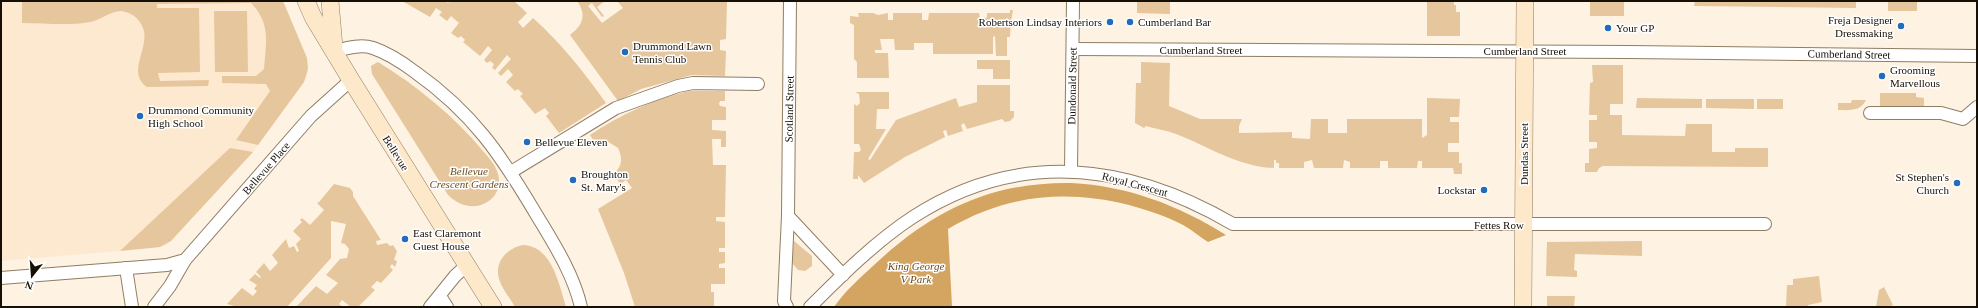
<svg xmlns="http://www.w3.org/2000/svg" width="1978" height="308" font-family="Georgia,serif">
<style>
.built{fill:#fde9cf}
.green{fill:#e6c69d}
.forest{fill:#d4a461}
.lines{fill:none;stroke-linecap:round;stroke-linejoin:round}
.street-casing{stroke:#8f7d65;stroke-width:14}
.secondary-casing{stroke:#8f7d65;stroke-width:18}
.street{stroke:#fff;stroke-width:12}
.secondary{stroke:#fde8c9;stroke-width:17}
.poi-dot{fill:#236bbb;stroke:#fff;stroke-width:1.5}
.labels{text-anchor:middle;stroke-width:3;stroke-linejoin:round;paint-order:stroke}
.poi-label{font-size:11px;fill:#160f06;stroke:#fff;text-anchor:start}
.street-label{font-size:11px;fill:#160f06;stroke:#fff}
.park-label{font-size:11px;font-style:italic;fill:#6d4c1a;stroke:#fff}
</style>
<rect width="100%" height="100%" fill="#fef2e2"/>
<polygon class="built" points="1,1 283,1 307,58 307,76 304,82 253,152 166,245 154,248 1,261"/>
<g class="green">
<path d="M 22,1 L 283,1 L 307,58 L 308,69 L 304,82 L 258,145 L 236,140 L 270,91 L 266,84 L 222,83 L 222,76 L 256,76 L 264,69 C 266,42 271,24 251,3 L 157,4 L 157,8 L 199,8 L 200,72 L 158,73 L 160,81 L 209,80 L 208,86 L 147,87 C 123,71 157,42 139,21 C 135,15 128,12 121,11 C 110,11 101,20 90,22 C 70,26 43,23 22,23 Z"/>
<path d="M 402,1 L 445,1 L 448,3 L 450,1 L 514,1 L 527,13 L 518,22 L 523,28 L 533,18 C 561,43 584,72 606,103 L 559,133 L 546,116 L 549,113 L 545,108 L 535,114 L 520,96 L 523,94 L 518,89 L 515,91 L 506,82 L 513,75 L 508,69 L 501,76 L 498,73 L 511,59 L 507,55 L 495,70 L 492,68 L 494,64 L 490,61 L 487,63 L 484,60 L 492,50 L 488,46 L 480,56 L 463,42 L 465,40 L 461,36 L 458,38 L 451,33 L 459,23 L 451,16 L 447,21 L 439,15 L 442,12 L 436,8 L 430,17 Z"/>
<path d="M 577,1 L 605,1 L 597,7 L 604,16 L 602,17 L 592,3 L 588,6 L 602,23 L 623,8 L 617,1 L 727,1 L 726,39 L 720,40 L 720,50 L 726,51 L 725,76 L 692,75 L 641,89 L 618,101 L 570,35 C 583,25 587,15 577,1 Z"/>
<polygon points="1137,1 1170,1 1170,14 1137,13"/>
<polygon points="1427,1 1454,1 1454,5 1456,5 1456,12 1460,12 1460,36 1427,36"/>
<rect x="1590" y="1" width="34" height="15"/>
<polygon points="1695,1 1856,1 1856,8 1694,6"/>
<rect x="1888" y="1" width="29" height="10"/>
<polygon points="1010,10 1013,10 1011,22 1010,37 1007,37 1007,56 996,56 995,36 993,37 993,54 933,54 933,43 914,43 914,50 895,50 894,39 880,39 882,50 875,50 875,53 888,53 889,78 857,78 857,62 854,59 854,25 850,23 850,16 859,17 858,13 873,13 878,15 888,13 888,20 893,20 893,13 922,13 922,20 928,20 929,13 979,13 980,18 983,20 987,17 987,13 1010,13"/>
<polygon points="214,11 247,11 248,72 215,72"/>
<polygon points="977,60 1010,60 1010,79 993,79 993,69 977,69"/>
<path d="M 378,62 C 417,86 454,116 483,151 C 488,157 494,163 497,171 C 508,199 473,220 448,195 L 372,74 L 371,66 Z"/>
<path d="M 1141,62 L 1170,63 L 1169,106 L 1200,119 L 1242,119 L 1239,126 L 1239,133 L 1292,132 L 1292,138 L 1310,139 L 1311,119 L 1328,119 L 1328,133 L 1347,133 L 1347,119 L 1422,119 L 1422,138 L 1427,135 L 1427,98 L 1460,99 L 1459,117 L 1450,117 L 1450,122 L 1459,122 L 1459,143 L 1448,143 L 1448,152 L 1459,152 L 1459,163 L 1462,163 L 1462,174 L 1454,174 L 1453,168 L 1422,168 L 1422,161 L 1418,161 L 1417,168 L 1388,168 L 1388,161 L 1380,161 L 1380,168 L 1350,168 L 1350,162 L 1344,160 L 1343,168 L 1314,168 L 1312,160 L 1304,162 L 1304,168 L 1279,168 L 1279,163 L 1276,163 L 1276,160 L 1274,160 L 1274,168 C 1239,167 1207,146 1176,134 C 1166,130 1156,129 1146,126 L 1144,128 L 1135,123 L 1136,83 L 1141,83 Z"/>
<polygon points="1592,65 1623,65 1623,104 1610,104 1610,115 1622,115 1622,135 1685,136 1686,124 1712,124 1712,152 1735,152 1735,148 1768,148 1768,167 1603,166 1599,168 1597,172 1585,172 1585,163 1589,163 1589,149 1597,148 1597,142 1589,142 1589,120 1597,120 1597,115 1589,115 1590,83 1593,82"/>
<polygon points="977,85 1010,85 1010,111 1014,111 1014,117 1010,121 1005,122 1002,119 967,129 964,123 961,125 963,131 948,136 946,130 943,131 945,137 905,157 864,183 858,175 858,179 853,179 854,152 859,152 861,150 859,144 854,144 854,104 857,106 860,103 859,94 855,92 889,92 889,109 877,109 876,129 886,129 868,159 870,160 896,120 956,98 959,107 977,102"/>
<path d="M 689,91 L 725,91 L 725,101 L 720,101 L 719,104 L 720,106 L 726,107 L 726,120 L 712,120 L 712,130 L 726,131 L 726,147 L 721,147 L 721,139 L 712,139 L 713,165 L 726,165 L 725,217 L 716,217 L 716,221 L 725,222 L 725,248 L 719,248 L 719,252 L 725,252 L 725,263 L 719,264 L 719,268 L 725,268 L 725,284 L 711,284 L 711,292 L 714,292 L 714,307 L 635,307 L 624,273 L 598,209 L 632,188 L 626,180 L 620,184 L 614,173 C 622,167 623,158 618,148 L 607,141 L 595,143 L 590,135 C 621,114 653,100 689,91 Z"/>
<polygon points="1880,93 1916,93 1916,97 1924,98 1924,107 1880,107"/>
<polygon points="1637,98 1702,99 1702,108 1636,108"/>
<polygon points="1706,99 1754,99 1754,109 1706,108"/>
<rect x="1757" y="99" width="26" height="10"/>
<path d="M 1852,100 L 1866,100 C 1860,112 1848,110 1838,110 L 1838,103 L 1851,103 Z"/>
<polygon points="230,148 253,152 171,241 160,247 120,251"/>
<polygon points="334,184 350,188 353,192 353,196 381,240 376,241 377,245 387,243 390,246 393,245 397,251 394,260 397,261 395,267 392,264 390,267 393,270 381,283 377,281 371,287 375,290 358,307 351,307 342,300 339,304 343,307 296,307 316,286 327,294 338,283 326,275 340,259 347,258 349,249 345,244 341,243 346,224 331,221 331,258 287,307 238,307 227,304 242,288 253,296 257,291 254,289 257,285 249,280 255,274 260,278 261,277 256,272 264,263 270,271 278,263 272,255 286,239 289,248 294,246 297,252 299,251 296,244 301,239 293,231 302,222 300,220 302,218 310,225 324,210 317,203 319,202"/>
<polygon points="794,241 812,256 812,266 805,271 798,270 792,263"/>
<polygon points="1642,241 1642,256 1575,254 1574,270 1577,271 1577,277 1546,276 1547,242"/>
<path d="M 523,245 C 552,246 559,284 566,307 L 515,307 C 510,298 502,289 499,279 C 494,262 507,248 523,245 Z"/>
<polygon points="1819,276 1822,302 1808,305 1808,307 1786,307 1787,285 1793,285 1793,279"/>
<polygon points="1884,287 1893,305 1888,307 1876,307 1879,290"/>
<polygon points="1547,296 1575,296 1574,307 1547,307"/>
</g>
<path class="forest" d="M 1071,183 C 1128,186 1178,205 1226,235 L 1208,242 C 1200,237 1192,230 1183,225 C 1166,216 1147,210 1129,205 C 1065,189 1005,195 948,229 L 952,307 L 834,307 C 845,291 860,278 874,265 C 932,211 990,182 1071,183 Z"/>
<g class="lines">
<defs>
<g id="street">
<polyline points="1073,49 1629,52 1977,56"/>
<path d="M 335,51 C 347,48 361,44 373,48 C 388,53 403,63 415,72 C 473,113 501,155 536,214 C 554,244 573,273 581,307"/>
<polyline points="1870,113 1941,113 1963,119 1977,107"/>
<polyline points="1071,170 1073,1"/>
<polyline points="511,172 616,108 678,86 693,83 758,84"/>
<polyline points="788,216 843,275"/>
<polyline points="126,268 132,307"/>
<polyline points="1,278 167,265 185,260 311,116 351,80"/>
<polyline points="440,296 447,307"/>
<polyline points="154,307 170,286 185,260"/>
<polyline points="430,307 455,276 467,265"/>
<polyline points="787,307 784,301 788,216 790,1"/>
<path d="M 810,307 C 842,275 875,242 913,217 C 1018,149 1128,163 1233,224 L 1765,224"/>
</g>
<g id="secondary">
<polyline points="306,1 313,17 351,80 493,307"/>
<polyline points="330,1 334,47"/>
<polyline points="1523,307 1525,1"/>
</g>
</defs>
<use href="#street" class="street-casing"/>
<use href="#secondary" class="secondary-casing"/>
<use href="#street" class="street"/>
<use href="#secondary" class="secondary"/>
</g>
<g class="poi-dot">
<circle cx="1110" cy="22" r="4"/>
<circle cx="1130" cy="22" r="4"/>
<circle cx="1901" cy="26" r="4"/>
<circle cx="1608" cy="28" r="4"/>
<circle cx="625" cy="52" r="4"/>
<circle cx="1882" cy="76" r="4"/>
<circle cx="140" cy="116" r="4"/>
<circle cx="527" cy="142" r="4"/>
<circle cx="573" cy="180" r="4"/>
<circle cx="1957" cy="183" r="4"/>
<circle cx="1484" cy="190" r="4"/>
<circle cx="405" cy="239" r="4"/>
</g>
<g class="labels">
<g class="poi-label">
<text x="1893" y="24" text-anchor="end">Freja Designer<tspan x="1893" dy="13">Dressmaking</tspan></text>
<text x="1102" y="26" text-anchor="end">Robertson Lindsay Interiors</text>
<text x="1138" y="26">Cumberland Bar</text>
<text x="1616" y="32">Your GP</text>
<text x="633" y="50">Drummond Lawn<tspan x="633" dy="13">Tennis Club</tspan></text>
<text x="1890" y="74">Grooming<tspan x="1890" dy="13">Marvellous</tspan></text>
<text x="148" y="114">Drummond Community<tspan x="148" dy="13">High School</tspan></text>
<text x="535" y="146">Bellevue Eleven</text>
<text x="581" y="178">Broughton<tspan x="581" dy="13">St. Mary's</tspan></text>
<text x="1949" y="181" text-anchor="end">St Stephen's<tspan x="1949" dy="13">Church</tspan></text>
<text x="1476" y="194" text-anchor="end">Lockstar</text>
<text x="413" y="237">East Claremont<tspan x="413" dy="13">Guest House</tspan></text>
</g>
<g class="street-label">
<text x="1201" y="54">Cumberland Street</text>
<text x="1525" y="55">Cumberland Street</text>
<text transform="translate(1849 54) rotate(1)" y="4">Cumberland Street</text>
<text transform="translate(1072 86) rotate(-89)" y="4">Dundonald Street</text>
<text transform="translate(789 109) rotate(-89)" y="4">Scotland Street</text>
<text transform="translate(396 153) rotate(58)" y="4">Bellevue</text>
<text transform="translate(1524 154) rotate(-90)" y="4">Dundas Street</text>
<text transform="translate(266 168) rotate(-49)" y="4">Bellevue Place</text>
<text transform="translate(1135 184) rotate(15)" y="4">Royal Crescent</text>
<text x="1499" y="229">Fettes Row</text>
</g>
<g class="park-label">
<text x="469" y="175">Bellevue<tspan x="469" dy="13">Crescent Gardens</tspan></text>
<text x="916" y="270">King George<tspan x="916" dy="13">V Park</tspan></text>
</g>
</g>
<rect width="1978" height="308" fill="none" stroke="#160f06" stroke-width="4"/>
<g transform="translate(32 276) rotate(197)" stroke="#ffffff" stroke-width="3" paint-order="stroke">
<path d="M0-3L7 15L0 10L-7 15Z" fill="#160f06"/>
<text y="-6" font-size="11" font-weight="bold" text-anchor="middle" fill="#160f06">N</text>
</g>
</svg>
